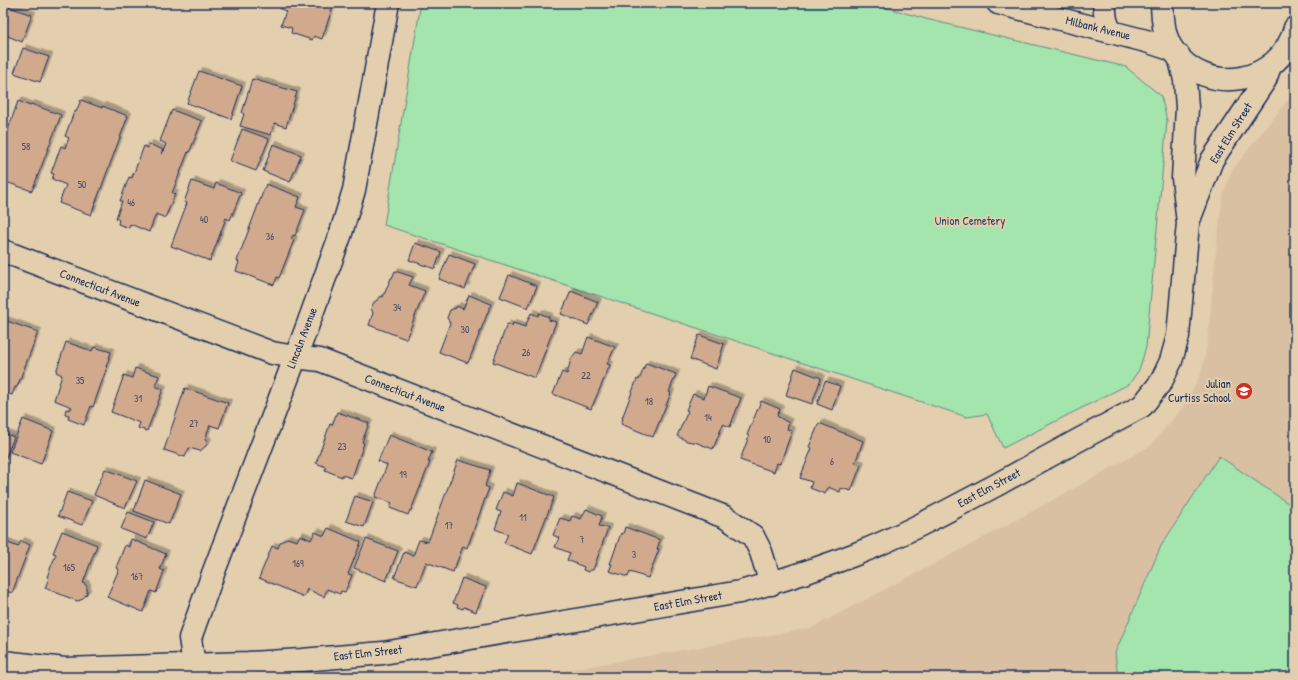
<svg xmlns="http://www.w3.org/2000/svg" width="1298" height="680" font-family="'Patrick Hand',sans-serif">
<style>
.built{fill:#dac0a2}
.green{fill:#a4e4ad;stroke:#608a86}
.building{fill:#d1a98d;stroke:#1b2f5e;filter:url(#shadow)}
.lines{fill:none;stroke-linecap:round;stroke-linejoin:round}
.minor-casing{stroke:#1b2f5e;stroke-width:25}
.major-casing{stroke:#1b2f5e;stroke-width:25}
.minor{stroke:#e3cead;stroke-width:22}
.major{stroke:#e3cead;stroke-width:22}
.labels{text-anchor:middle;stroke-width:4;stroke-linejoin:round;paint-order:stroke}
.number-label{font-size:10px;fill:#484e6a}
.street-label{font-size:12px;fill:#1b2f5e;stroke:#e3cead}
.park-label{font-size:12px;fill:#294166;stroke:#e3cead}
.poi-label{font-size:12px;fill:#1b2f5e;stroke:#e3cead;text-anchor:end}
</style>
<defs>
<filter id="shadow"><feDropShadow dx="3.5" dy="-3.5" stdDeviation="0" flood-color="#0004"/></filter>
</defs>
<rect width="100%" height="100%" fill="#e3cead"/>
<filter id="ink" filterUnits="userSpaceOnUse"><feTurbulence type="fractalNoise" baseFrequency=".025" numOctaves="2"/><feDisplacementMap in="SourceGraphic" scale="8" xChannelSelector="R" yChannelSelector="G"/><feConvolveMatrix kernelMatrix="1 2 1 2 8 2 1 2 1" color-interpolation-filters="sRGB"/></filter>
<g filter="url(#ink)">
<polygon class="built" points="1295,91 1295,677 526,677 811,628 974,543 1106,471 1150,446 1183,407 1201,374 1207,346 1217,241 1223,195 1232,170"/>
<g class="green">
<polygon points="421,3 871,3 926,19 1126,67 1161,96 1167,121 1146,347 1139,370 1129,384 1003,448 987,414 967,417 384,225"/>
<polygon points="1219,456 1295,508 1295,677 1118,677 1115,653 1161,546"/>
</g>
<g class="building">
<polygon points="282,3 336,3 334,3 322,39 314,36 312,40 291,33 292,28 281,25 286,11 280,9"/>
<polygon points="3,5 32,15 22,42 3,34"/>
<polygon points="23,48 49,57 40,82 14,73"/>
<polygon points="199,71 242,86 231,119 187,103"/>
<polygon points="252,79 297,92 286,127 274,123 271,135 240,126 244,114 242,113"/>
<polygon points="81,100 102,108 102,106 128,116 91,215 59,203 66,185 52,179 54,174 51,173 61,146 65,148 69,138 65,136 74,112 76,112"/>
<polygon points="18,101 30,106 31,104 61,115 32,191 3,181 3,144"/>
<polygon points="172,110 202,121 189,153 188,152 172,193 175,194 165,218 156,214 149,232 130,224 129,228 118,224 119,220 116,218 122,201 120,201 129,177 132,178 144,146 148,148 149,144 163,150 161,153 162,154 166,144 160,141"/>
<polygon points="242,129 269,139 256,171 230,161"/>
<polygon points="273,144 301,155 290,182 263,171"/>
<polygon points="192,181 214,189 216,183 241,193 230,220 226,218 210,261 171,246 187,203 184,202"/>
<polygon points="266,184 300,197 296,207 305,210 295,236 293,235 291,239 294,240 279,278 277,277 274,285 236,271 239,262 237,261"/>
<polygon points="415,243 441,252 435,269 409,260"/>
<polygon points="449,254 475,264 465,289 439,279"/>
<polygon points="395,271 413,277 409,285 425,291 406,339 369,325 373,313 371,308 374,302 379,299 380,296 383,297 391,278 392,278"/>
<polygon points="509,275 537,286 528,308 500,297"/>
<polygon points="571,291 598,302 588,325 561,314"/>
<polygon points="469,295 491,304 468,363 439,352 450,323 447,318 450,310 456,308 457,306 463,309"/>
<polygon points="531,313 538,316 539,313 549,317 549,320 556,322 535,378 493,362 507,324 512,326 513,323 525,327"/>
<polygon points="4,320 38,332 17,387 15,387 12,395 3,392"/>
<polygon points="699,335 724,344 716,369 690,359"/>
<polygon points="588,337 615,347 607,364 610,365 591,409 553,394 562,372 567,374 571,359 576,352 582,354"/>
<polygon points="66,342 92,351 94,347 111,352 106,367 107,367 93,407 91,406 84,425 68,419 69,415 65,414 66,409 70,410 72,407 54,400 62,375 56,372"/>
<polygon points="646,363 676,374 669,392 671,393 653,437 621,424 623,418 622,418 637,379 639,380"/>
<polygon points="135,368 159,376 155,386 163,389 147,431 138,428 140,423 111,412 124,375 132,378"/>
<polygon points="795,368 821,378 812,404 786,395"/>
<polygon points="825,381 840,386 832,410 817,404"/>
<polygon points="708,386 741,398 730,427 723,424 713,449 695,442 692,442 687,441 677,436 688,411 686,410 693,394 704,398"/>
<polygon points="185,388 228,403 219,428 210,425 205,439 208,442 206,446 200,451 189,448 185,457 164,450"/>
<polygon points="761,401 780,409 777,416 789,423 787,429 792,431 780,464 777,463 774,472 740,460 749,436 747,435"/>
<polygon points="337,412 369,423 362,442 364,443 352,478 342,475 342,477 325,470 326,467 316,463 330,424 332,425"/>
<polygon points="23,419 53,431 41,464 10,452"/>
<polygon points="819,423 863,441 855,463 861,465 851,491 841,488 840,492 828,487 825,494 810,488 812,482 800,478 812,448 809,447"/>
<polygon points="3,433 14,437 3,464"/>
<polygon points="389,435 432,452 428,462 430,462 411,510 410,510 408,515 390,508 392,503 375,497 387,465 378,461"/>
<polygon points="458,460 490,470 485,486 489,488 467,548 463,546 453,572 426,562 417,586 394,578 404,552 413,556 419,540 428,542"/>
<polygon points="105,469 137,481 125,508 94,495"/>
<polygon points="145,480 181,494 169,524 134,511"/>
<polygon points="517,483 554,497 532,554 504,543 508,534 495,529 501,512 496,510 503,492 513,496"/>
<polygon points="67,492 92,501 82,525 58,516"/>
<polygon points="355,496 373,502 364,527 346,521"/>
<polygon points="586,509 602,516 599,526 608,528 593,570 590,570 589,572 583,570 584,567 567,560 570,553 555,547 559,538 553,535 560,518 570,521 572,516 581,519"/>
<polygon points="128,512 154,522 147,539 121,529"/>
<polygon points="625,527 660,540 657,549 659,549 648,578 630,572 628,577 609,571 612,564 610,564 621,533 623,534"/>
<polygon points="328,528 361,542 348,574 352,575 345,592 341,591 340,594 327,589 324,597 307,589 304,597 259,578 272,546 278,548 280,543 287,538 297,541 300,535 311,540 315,532 324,536"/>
<polygon points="62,531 97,545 83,583 85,584 87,587 87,592 86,595 81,600 77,601 45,588 49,578 47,577 56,554 53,553"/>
<polygon points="131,539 166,554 160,569 164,571 156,593 151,591 143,612 107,597 119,569 116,568 125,545 129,547"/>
<polygon points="366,539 398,551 386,581 354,568"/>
<polygon points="3,541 18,547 21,541 30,545 12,593 3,590"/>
<polygon points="462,578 486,587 476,612 464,607 463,609 457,607 458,605 453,603"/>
</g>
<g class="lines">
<defs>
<g id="minor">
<polyline points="1104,3 1106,20 1110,31"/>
<polyline points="1189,220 1212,160 1265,80 1270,66"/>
<polyline points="3,251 272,353 295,357 320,360 725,517 753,536 761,552 771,584"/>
<path d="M 3,662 L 65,669 L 248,663 L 302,660 L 383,653 L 740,592 C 780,581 818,569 856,554 C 906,534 953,508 1000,483 C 1047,457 1095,431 1142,406 L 1161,382 L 1171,361 L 1178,336 L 1188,223 L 1183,178 L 1187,108 L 1185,80 L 1179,56"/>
<polyline points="202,677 194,665 190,638 214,571 307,327 340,236 354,190 388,3"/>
</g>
<g id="major">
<polyline points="998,3 1146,41 1173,50"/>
<path d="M 1163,3 L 1162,6 C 1163,22 1164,37 1173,50 C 1206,98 1281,84 1295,28"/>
</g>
</defs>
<use href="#minor" class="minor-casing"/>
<use href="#major" class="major-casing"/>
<use href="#minor" class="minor"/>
<use href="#major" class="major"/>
</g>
</g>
<defs>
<symbol id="school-disc" viewBox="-11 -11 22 22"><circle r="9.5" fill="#c8321e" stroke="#e3cead"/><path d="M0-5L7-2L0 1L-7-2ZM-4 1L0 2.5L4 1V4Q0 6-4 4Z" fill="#fff"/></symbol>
</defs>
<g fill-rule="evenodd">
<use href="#school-disc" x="1234" y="381" width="20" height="20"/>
</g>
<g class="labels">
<g class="number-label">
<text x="26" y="150">58</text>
<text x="82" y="188">50</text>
<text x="131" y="206">46</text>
<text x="204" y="223">40</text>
<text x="270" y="240">36</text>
<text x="397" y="311">34</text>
<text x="465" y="333">30</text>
<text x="526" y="356">26</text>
<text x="586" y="379">22</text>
<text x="80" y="384">35</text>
<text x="138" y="402">31</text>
<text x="649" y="405">18</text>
<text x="708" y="421">14</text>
<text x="194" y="427">27</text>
<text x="767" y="443">10</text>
<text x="342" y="450">23</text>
<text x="832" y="465">6</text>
<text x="403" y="478">19</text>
<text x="523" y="521">11</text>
<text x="449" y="529">17</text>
<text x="582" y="543">7</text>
<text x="634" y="558">3</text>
<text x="298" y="567">169</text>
<text x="69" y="571">165</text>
<text x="137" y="580">167</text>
</g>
<g class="street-label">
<text transform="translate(1098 28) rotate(14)" y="4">Milbank Avenue</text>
<text transform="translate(1231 133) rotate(-58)" y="4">East Elm Street</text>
<text transform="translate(100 288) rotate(21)" y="4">Connecticut Avenue</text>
<text transform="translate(302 338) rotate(-69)" y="4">Lincoln Avenue</text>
<text transform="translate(405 393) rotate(21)" y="4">Connecticut Avenue</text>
<text transform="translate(989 488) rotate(-28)" y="4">East Elm Street</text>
<text transform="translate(688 601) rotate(-10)" y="4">East Elm Street</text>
<text transform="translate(368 653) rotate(-6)" y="4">East Elm Street</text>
</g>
<g class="park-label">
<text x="970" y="225">Union Cemetery</text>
</g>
<g class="poi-label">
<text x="1231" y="388">Julian<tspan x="1231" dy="14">Curtiss School</tspan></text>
</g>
</g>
<rect width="1298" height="680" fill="none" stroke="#e3cead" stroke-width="16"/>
<rect x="8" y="8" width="1282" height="664" fill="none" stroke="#1b2f5e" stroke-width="1.5" filter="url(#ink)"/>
</svg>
